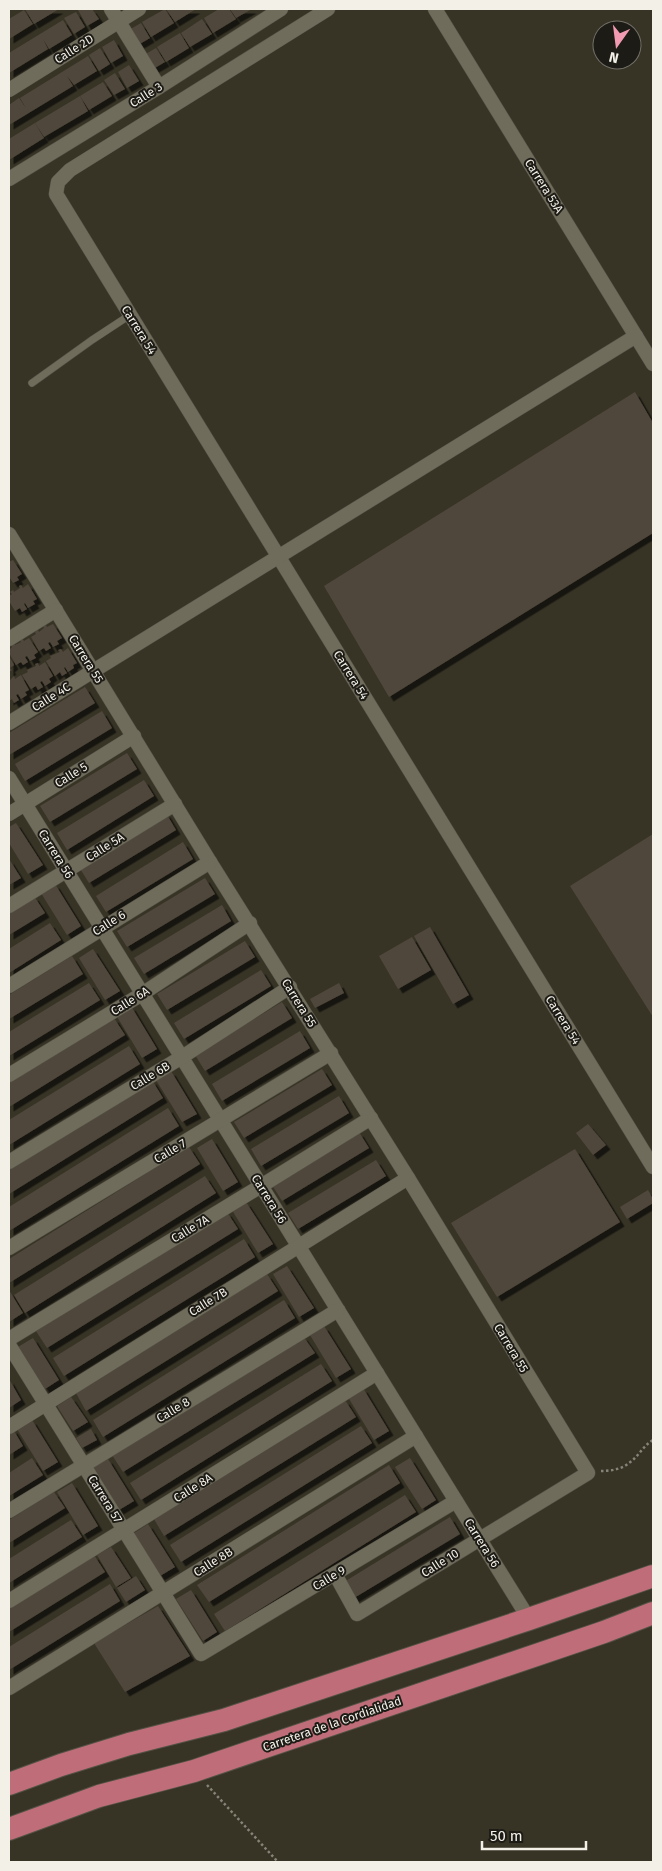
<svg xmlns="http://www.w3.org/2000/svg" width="662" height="1871" font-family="'Fira Sans',sans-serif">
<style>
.building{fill:#50473b;filter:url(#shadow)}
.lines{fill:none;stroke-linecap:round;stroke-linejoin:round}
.service-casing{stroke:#555246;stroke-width:8}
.minor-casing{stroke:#555246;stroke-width:15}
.trunk-casing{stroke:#555246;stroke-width:24}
.path{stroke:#868478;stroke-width:2.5;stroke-dasharray:2.5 2.5;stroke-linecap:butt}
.service{stroke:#6f6c5c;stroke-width:7}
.minor{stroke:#6f6c5c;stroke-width:14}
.trunk{stroke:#bf6e79;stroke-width:22}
.labels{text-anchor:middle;stroke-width:4;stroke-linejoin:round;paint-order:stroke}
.street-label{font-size:12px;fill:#f2f0e7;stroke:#1d1b15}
</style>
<defs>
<filter id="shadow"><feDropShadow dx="4.5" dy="4.5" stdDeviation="0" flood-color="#0009"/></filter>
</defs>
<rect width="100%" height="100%" fill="#373426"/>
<g class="building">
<polygon points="25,9 59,9 34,24"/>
<polygon points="80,9 92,9 99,19 87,26 78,10"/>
<polygon points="165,9 174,23 151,37 142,22"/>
<polygon points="166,9 196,9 175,22"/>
<polygon points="219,9 229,9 236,19 213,33 204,18"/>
<polygon points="230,9 252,9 236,18"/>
<polygon points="24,10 33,24 9,39 9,19"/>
<polygon points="76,12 85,27 74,34 64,18"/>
<polygon points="202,19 212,34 190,47 181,33"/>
<polygon points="63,20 72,35 49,49 43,39 48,49 9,73 9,53"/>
<polygon points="141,23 150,38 138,45 129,30"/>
<polygon points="180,33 189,48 166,62 157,47"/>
<polygon points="114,40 123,56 111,63 102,47"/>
<polygon points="100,48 110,64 99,71 89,55"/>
<polygon points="156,48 165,62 153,69 144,55"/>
<polygon points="88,56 97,71 74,85 67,76 73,86 9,125 9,105 19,98 26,108 20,98"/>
<polygon points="129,65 139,81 127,88 118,72"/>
<polygon points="115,73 125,89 114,95 104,80"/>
<polygon points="103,82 112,96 89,110 80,96"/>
<polygon points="80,96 88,111 44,137 35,123"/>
<polygon points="35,123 44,138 9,160 9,139"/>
<polygon points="635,392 653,423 653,533 389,697 324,586"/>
<polygon points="13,560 22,574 17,577 19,580 13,583 10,578 9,579 9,562"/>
<polygon points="28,584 37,599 33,601 35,604 28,608 25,603 24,604 27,609 22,612 20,608 15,611 9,601 9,596 12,594 10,592 13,590 14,592 20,588 19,586 21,585 23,588"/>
<polygon points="53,624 62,638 57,641 59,644 53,647 50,642 48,643 51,648 46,651 44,648 39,651 31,637 36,634 35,632 38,630 39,632 44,628 43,626 46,625 47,627"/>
<polygon points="22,638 24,641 29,638 38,652 34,655 36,658 30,661 27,656 25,657 28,662 23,665 21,662 16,665 9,653 9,650 12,647 11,645 14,644 15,645 21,642 20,640"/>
<polygon points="68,648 77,663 73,665 74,668 68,672 65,667 64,668 67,673 62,676 60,672 55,676 46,661 51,658 50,656 60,652 58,650 61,649 63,652"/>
<polygon points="9,656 14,665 10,668 12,670 9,672"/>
<polygon points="45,662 53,676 49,679 51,682 45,686 42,681 40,682 43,687 38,690 36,686 31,689 22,675 28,672 27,670 36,666 35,664 38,663 39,666"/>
<polygon points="21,675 29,690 25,692 27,695 21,699 18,694 16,695 19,700 14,703 12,699 9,701 9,681 14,676 15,679"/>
<polygon points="85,687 95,703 9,755 9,733"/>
<polygon points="102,711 112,728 25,781 15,764"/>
<polygon points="127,753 137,769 50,822 40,806"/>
<polygon points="144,780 154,796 67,850 57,833"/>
<polygon points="166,813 176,830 89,883 79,867"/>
<polygon points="16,823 43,865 28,874 9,843 9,827"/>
<polygon points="653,834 653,1017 570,886"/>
<polygon points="183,842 193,859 106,912 96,896"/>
<polygon points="9,859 21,878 9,885"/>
<polygon points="205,878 215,894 127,947 117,931"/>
<polygon points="55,884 81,926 67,935 41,893"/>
<polygon points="34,896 45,913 9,935 9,911"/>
<polygon points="222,905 231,921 144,974 134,958"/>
<polygon points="50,923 61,940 9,973 9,949"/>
<polygon points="430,927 469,995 453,1004 414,936"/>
<polygon points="412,937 431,970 398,989 379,956"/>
<polygon points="245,941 255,957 167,1010 157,994"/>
<polygon points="93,949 120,991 105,1000 79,958"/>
<polygon points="72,956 83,974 9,1019 9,995"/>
<polygon points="261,970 271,986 184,1039 174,1023"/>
<polygon points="89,983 100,1000 9,1056 9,1032"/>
<polygon points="339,983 344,993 315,1008 310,999"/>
<polygon points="282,1002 292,1018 205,1071 195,1055"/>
<polygon points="131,1006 157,1049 142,1058 116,1015"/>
<polygon points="114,1018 125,1035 9,1107 9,1083"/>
<polygon points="300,1031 310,1048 222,1101 212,1084"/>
<polygon points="129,1046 140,1064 9,1145 9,1120"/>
<polygon points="322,1069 332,1085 244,1138 234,1122"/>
<polygon points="171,1071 197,1114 182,1122 156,1080"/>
<polygon points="152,1080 163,1098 9,1194 9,1170"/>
<polygon points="339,1096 349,1113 261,1166 251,1149"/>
<polygon points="168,1108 179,1126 9,1231 9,1207"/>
<polygon points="588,1124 606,1145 593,1155 576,1133"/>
<polygon points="359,1132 369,1148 282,1201 272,1185"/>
<polygon points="212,1139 238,1182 223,1191 197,1148"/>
<polygon points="189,1147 200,1164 9,1283 9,1259"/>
<polygon points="575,1149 620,1222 497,1297 451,1223"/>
<polygon points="376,1160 386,1176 298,1229 288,1213"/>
<polygon points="205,1176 216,1193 25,1313 14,1295"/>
<polygon points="648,1190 653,1199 653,1203 627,1219 620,1207"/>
<polygon points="246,1202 273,1244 258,1253 232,1210"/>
<polygon points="227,1212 238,1229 47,1348 36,1331"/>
<polygon points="244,1239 255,1257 64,1376 53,1358"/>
<polygon points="287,1266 314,1308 299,1317 273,1274"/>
<polygon points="267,1274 278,1291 86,1411 76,1393"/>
<polygon points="9,1290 23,1313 9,1322"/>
<polygon points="284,1300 295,1318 103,1437 93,1420"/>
<polygon points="324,1326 351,1369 336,1378 310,1335"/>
<polygon points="303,1336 315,1353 123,1472 112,1455"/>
<polygon points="33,1338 59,1380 45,1389 18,1347"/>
<polygon points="321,1364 332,1381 141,1500 130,1483"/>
<polygon points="9,1379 21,1400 9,1408"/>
<polygon points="363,1388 389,1431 374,1440 348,1397"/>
<polygon points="71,1397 88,1422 73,1431 57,1406"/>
<polygon points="345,1400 356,1417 164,1536 154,1519"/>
<polygon points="32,1420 58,1462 43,1471 17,1429"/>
<polygon points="361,1426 372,1443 181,1562 170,1545"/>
<polygon points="13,1429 23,1446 9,1455 9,1432"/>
<polygon points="91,1429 97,1440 82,1448 76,1438"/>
<polygon points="32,1458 43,1475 9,1496 9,1473"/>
<polygon points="410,1458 436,1500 422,1509 395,1467"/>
<polygon points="108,1459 134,1501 119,1510 93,1468"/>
<polygon points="389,1465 400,1483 209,1602 197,1585"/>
<polygon points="72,1483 98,1526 83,1535 57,1492"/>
<polygon points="54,1492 65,1508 9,1543 9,1520"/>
<polygon points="405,1495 416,1512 225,1631 214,1614"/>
<polygon points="450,1517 460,1534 354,1598 344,1582"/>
<polygon points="71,1520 82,1537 9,1583 9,1559"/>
<polygon points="148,1524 175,1567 160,1576 134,1533"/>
<polygon points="111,1547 131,1578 116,1587 97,1555"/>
<polygon points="94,1555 105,1572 9,1632 9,1609"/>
<polygon points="136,1576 145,1590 126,1602 117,1588"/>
<polygon points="110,1584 120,1601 9,1670 9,1647"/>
<polygon points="191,1590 217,1632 203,1641 176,1599"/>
<polygon points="158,1606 190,1656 125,1692 94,1643"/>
</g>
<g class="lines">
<defs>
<polyline id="service" points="32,383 92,340 130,315"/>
<g id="minor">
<polyline points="111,9 159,87"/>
<polyline points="328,9 70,170 58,182 56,194 653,1167"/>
<polyline points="435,9 653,364"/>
<polyline points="9,90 139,9"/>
<polyline points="9,179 159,87 281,9"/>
<polyline points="9,534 210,862 408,1178 588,1473 357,1614 335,1574"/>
<polyline points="9,639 56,610"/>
<polyline points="9,723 636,336"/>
<polyline points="9,778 529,1619"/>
<polyline points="9,814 134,736"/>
<polyline points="9,906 175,804"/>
<polyline points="9,986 210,862"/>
<polyline points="9,1075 142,994 250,923"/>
<polyline points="9,1162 182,1057 290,987"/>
<polyline points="9,1248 331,1053"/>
<polyline points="9,1339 261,1186 371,1118"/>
<polyline points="9,1345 201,1654 456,1501"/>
<polyline points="9,1427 408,1178"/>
<polyline points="9,1511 338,1310"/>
<polyline points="9,1601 377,1373"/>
<polyline points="9,1688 416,1436"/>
</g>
<g id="trunk">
<polyline points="9,1784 61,1765 129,1744 224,1720 529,1619 653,1576"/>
<polyline points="9,1829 99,1796 194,1771 604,1632 653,1613"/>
</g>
</defs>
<use href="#service" class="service-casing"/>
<use href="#minor" class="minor-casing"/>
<use href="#trunk" class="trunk-casing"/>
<g class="path">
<path d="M 601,1471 C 611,1471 622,1469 629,1463 C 639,1456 643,1446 653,1440"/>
<polyline points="207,1785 278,1862"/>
</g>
<use href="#service" class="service"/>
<use href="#minor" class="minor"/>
<use href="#trunk" class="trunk"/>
</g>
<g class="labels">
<g class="street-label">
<text transform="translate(74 49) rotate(-32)" y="4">Calle 2D</text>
<text transform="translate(146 95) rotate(-32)" y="4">Calle 3</text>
<text transform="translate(544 186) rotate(58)" y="4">Carrera 53A</text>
<text transform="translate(139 330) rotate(58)" y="4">Carrera 54</text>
<text transform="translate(86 659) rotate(58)" y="4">Carrera 55</text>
<text transform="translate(351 675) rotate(58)" y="4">Carrera 54</text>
<text transform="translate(51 697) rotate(-32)" y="4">Calle 4C</text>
<text transform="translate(71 775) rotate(-32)" y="4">Calle 5</text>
<text transform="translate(105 847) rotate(-32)" y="4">Calle 5A</text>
<text transform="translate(56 854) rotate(58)" y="4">Carrera 56</text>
<text transform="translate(109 923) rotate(-32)" y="4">Calle 6</text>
<text transform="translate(130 1001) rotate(-32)" y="4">Calle 6A</text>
<text transform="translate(299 1003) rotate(58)" y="4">Carrera 55</text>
<text transform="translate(563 1020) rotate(58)" y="4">Carrera 54</text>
<text transform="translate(150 1076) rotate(-31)" y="4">Calle 6B</text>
<text transform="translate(170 1151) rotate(-31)" y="4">Calle 7</text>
<text transform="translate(269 1199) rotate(58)" y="4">Carrera 56</text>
<text transform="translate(190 1229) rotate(-31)" y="4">Calle 7A</text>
<text transform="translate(208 1302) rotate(-32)" y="4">Calle 7B</text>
<text transform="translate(511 1348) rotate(59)" y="4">Carrera 55</text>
<text transform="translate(173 1410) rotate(-31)" y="4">Calle 8</text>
<text transform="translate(193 1488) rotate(-32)" y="4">Calle 8A</text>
<text transform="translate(105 1499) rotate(58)" y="4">Carrera 57</text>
<text transform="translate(482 1543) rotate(58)" y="4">Carrera 56</text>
<text transform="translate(213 1562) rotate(-32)" y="4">Calle 8B</text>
<text transform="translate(440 1563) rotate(-32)" y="4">Calle 10</text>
<text transform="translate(329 1578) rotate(-31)" y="4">Calle 9</text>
<text transform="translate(332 1724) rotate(-19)" y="4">Carretera de la Cordialidad</text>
</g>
</g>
<rect width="662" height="1871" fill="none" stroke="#f2f0e7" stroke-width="20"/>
<g transform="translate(617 45) rotate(194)"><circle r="24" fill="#1d1b15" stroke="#727069"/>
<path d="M0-4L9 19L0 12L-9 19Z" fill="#f19ab2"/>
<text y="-8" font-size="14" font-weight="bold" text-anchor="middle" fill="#f2f0e7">N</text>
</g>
<path d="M482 1841v8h104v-8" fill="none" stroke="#f2f0e7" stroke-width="2.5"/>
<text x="490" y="1841" font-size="15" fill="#f2f0e7" stroke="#1d1b15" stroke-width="4" paint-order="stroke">50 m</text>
</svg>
